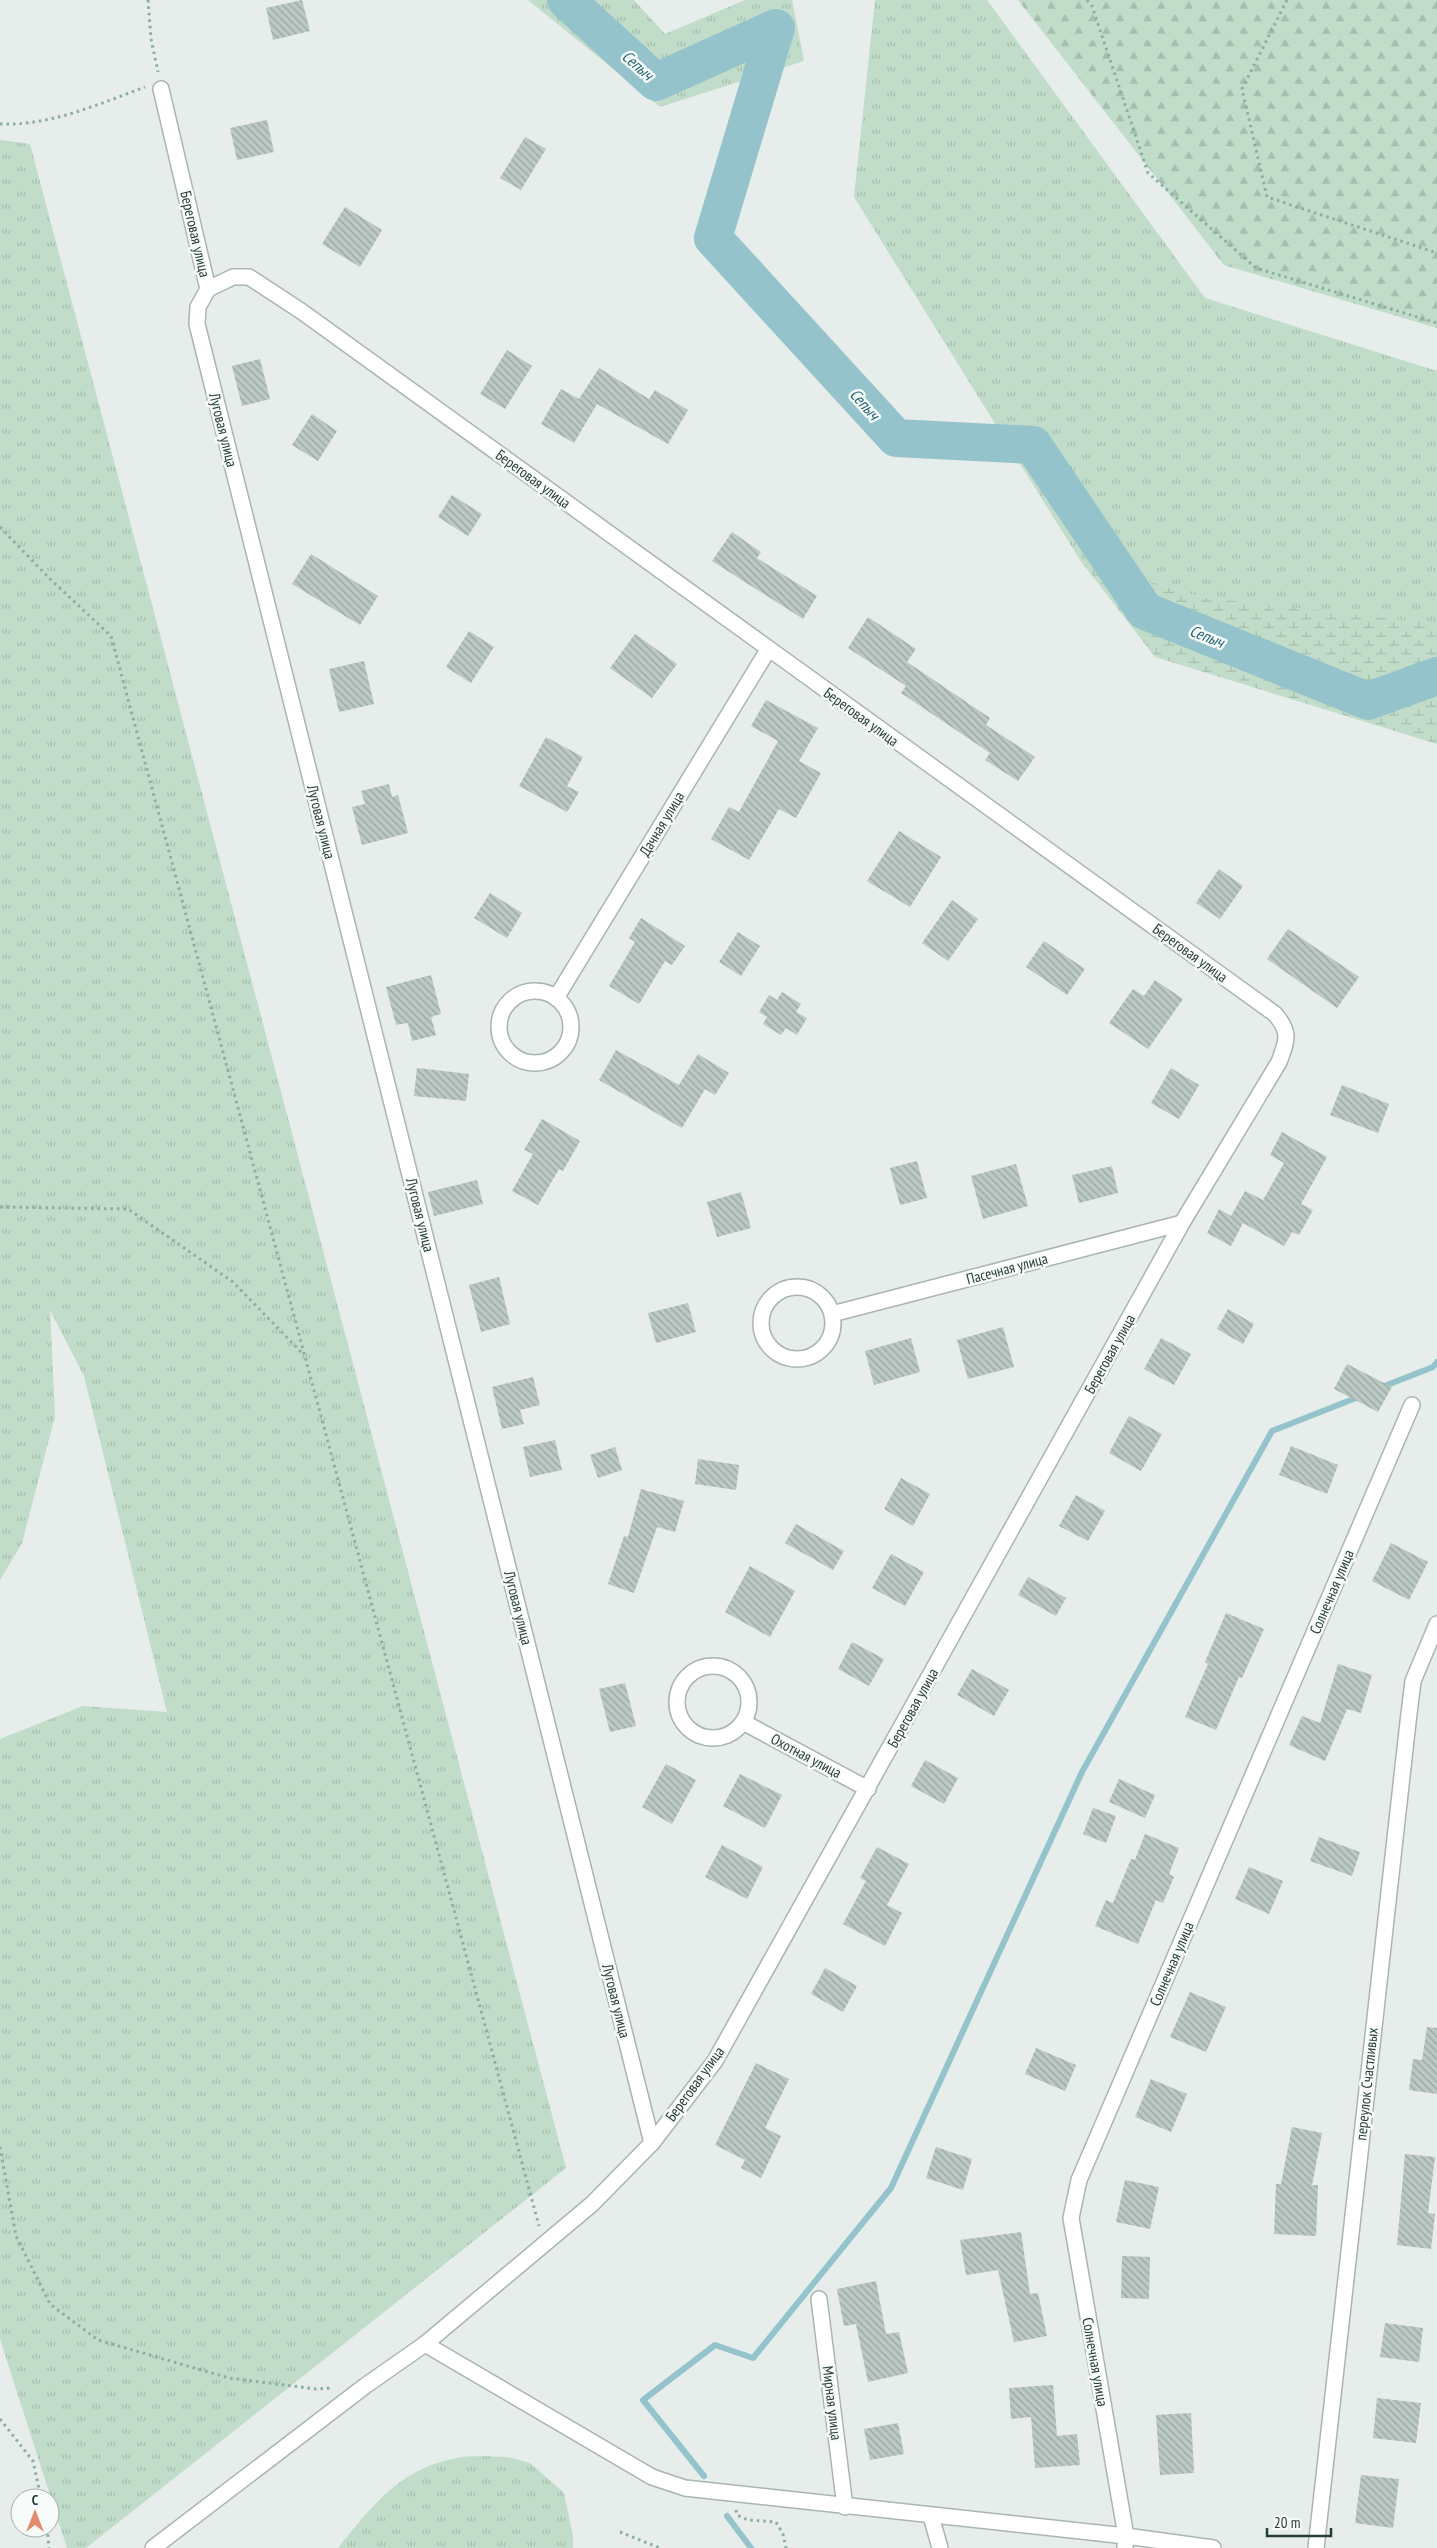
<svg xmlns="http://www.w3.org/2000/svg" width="1437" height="2548" font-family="'PT Sans Narrow',sans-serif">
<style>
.grass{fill:url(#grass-tufts)}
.forest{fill:url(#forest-firs)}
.wetland{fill:url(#wetland-marsh)}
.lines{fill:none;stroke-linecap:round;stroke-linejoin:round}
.stream{stroke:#94c3cc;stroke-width:6}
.river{stroke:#94c3cc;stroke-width:38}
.building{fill:url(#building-back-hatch)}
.street-casing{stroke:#a9b5b1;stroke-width:18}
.path{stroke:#8aaea2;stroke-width:3;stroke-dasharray:2.5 4;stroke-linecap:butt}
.street{stroke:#fff;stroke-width:15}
.labels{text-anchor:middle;stroke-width:5;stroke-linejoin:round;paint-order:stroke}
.street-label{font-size:15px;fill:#273e38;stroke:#f6faf8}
.water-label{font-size:16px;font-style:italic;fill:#266774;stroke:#f6faf8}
</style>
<defs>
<pattern id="grass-tufts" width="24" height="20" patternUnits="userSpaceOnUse" patternTransform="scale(1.25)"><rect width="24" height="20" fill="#c1dcc9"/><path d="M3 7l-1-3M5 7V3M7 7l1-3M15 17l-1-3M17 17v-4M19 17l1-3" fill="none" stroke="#a6bead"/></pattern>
<pattern id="forest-firs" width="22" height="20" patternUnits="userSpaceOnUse" patternTransform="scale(1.25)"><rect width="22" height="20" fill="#c1dcc9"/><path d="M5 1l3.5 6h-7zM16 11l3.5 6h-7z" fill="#a6bead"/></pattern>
<pattern id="wetland-marsh" width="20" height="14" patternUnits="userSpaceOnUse" patternTransform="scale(1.25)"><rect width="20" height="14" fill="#c1dcc9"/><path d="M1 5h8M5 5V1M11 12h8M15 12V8" fill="none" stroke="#a6bead"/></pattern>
<pattern id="building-back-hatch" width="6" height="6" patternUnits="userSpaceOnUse" patternTransform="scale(1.25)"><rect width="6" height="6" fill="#bbc8c3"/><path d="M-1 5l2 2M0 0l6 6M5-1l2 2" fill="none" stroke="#98a49f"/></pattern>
</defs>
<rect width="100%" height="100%" fill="#e6edea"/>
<g class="grass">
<polygon points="528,0 634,0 665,34 745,0 792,0 804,61 660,107"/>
<polygon points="875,0 987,0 1205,298 1437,371 1437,626 1200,597 1080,560 854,197"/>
<polygon points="0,140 30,144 566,2168 86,2548 67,2548 0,2339 0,1739 83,1706 167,1712 84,1376 50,1310 55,1416 22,1543 0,1580"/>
<path d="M 508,2457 L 530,2463 L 564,2493 L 573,2536 L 573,2548 L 338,2548 C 372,2506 401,2467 458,2458 C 474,2455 492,2457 508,2457 Z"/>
</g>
<polygon class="forest" points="1018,0 1437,0 1437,328 1224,265"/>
<polygon class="wetland" points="1080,560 1200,597 1437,624 1437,744 1155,657"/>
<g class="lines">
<g class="stream">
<polyline points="1382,1387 1433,1367 1437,1362"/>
<polyline points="704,2476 643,2400 715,2345 753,2358 891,2188 1082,1772 1272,1431 1361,1396"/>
<polyline points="727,2516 751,2548"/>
</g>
<polyline class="river" points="566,0 656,82 776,28 713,238 896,438 1033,445 1145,611 1368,701 1437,676"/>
</g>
<g class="building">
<polygon points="302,0 310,31 273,40 266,8"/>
<polygon points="267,120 274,152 237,160 230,128"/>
<polygon points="525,137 546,149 521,190 500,178"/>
<polygon points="345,207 382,230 360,267 322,244"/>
<polygon points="507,350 532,366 505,409 480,394"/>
<polygon points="260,359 270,399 242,406 232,366"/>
<polygon points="599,368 649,399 655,390 688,410 668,444 597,404 574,443 541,424 561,389 579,399"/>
<polygon points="312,414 337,431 318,461 292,445"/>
<polygon points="452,495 482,514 468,536 438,517"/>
<polygon points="732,532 761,552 757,558 817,596 803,619 712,561"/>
<polygon points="311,554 378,596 360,625 292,584"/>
<polygon points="868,617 916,649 907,662 990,718 986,725 1035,757 1018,781 985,760 990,753 901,693 906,686 848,648"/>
<polygon points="469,631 494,647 471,683 446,667"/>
<polygon points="635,634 677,664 652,698 610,668"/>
<polygon points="364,661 374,704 339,712 329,669"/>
<polygon points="766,700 818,728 799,761 821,773 796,818 779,809 749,860 711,839 729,807 739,812 778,741 751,726"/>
<polygon points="546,737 583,757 567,786 579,792 567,812 519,786"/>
<polygon points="389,784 392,797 398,795 408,833 362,845 352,807 365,804 361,791"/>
<polygon points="899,831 941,857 910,907 867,881"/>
<polygon points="1219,869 1243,886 1220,919 1196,903"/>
<polygon points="490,893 522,913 507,938 474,918"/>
<polygon points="952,900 978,919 948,961 922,943"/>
<polygon points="641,918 685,946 672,965 665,961 639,1004 609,986 635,942 629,938"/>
<polygon points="1288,929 1359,977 1337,1008 1267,959"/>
<polygon points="738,932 760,946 741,976 719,962"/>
<polygon points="1044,941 1085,969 1067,995 1026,967"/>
<polygon points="431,975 441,1014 431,1017 436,1035 412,1041 408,1023 396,1025 386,987"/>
<polygon points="1155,980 1183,999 1148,1049 1109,1023 1133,989 1144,996"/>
<polygon points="782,992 801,1004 796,1012 807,1018 797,1035 786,1028 781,1035 763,1024 767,1017 759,1012 769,995 777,1000"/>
<polygon points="616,1050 679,1085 698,1054 729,1073 715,1095 705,1089 682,1128 599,1080"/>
<polygon points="417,1068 469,1074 466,1101 414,1096"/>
<polygon points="1171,1068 1199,1085 1179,1119 1151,1103"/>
<polygon points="1342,1085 1389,1104 1378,1133 1330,1115"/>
<polygon points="542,1119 580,1141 563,1171 559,1169 538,1205 512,1191 533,1154 524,1150"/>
<polygon points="1282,1132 1327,1157 1301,1204 1313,1210 1299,1235 1292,1232 1284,1246 1243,1223 1231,1246 1207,1233 1219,1209 1231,1216 1245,1191 1263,1200 1284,1163 1270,1155"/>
<polygon points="917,1161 927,1198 900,1205 890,1168"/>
<polygon points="1016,1164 1028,1206 983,1219 971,1176"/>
<polygon points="1112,1166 1118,1193 1079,1203 1072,1175"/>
<polygon points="477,1180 483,1204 434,1216 428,1192"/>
<polygon points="741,1192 751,1228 717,1237 707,1202"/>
<polygon points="499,1277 510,1324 481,1332 469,1285"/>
<polygon points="688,1303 696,1332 656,1343 648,1313"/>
<polygon points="1228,1309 1254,1324 1243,1344 1217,1329"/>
<polygon points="1003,1327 1014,1367 968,1379 957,1340"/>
<polygon points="911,1338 920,1372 874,1385 865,1351"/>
<polygon points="1161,1338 1191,1354 1174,1385 1144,1369"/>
<polygon points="1347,1364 1392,1387 1378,1412 1334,1389"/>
<polygon points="533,1377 540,1405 520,1410 524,1424 502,1429 492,1387"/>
<polygon points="1129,1416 1162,1434 1141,1471 1109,1453"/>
<polygon points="555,1440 562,1470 530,1477 523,1447"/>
<polygon points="1291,1446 1338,1465 1327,1494 1279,1475"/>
<polygon points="615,1447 622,1470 598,1478 590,1455"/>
<polygon points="698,1459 739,1465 736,1490 695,1484"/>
<polygon points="901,1478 930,1494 913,1526 884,1509"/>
<polygon points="641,1489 684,1501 675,1532 657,1527 634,1593 608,1584 624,1536 628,1537"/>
<polygon points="1076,1495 1105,1511 1088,1541 1059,1526"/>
<polygon points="796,1524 844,1551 833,1570 785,1543"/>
<polygon points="1391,1543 1428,1562 1409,1600 1372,1581"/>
<polygon points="891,1554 924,1572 905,1606 872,1588"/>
<polygon points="750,1566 795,1591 770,1637 725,1612"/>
<polygon points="1028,1577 1066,1598 1056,1616 1018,1595"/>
<polygon points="1226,1613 1264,1629 1242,1678 1239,1677 1216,1730 1185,1717 1208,1664 1205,1662"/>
<polygon points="852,1642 884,1659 869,1686 838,1669"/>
<polygon points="1338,1664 1372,1675 1361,1713 1347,1709 1325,1761 1289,1745 1302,1716 1320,1723"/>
<polygon points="972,1669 1009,1690 994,1716 957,1695"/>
<polygon points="625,1683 636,1726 610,1732 599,1689"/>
<polygon points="925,1760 958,1778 944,1804 911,1786"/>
<polygon points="666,1764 696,1780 672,1824 642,1807"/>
<polygon points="740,1774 782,1795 765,1828 723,1806"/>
<polygon points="1119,1779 1155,1795 1145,1818 1109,1802"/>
<polygon points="1093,1808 1116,1816 1106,1843 1083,1834"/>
<polygon points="1145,1834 1179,1848 1169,1874 1174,1877 1163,1903 1156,1900 1138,1944 1095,1926 1106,1900 1113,1903 1131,1859 1135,1860"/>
<polygon points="1319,1837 1360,1852 1352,1876 1310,1861"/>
<polygon points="722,1845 763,1867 747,1899 705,1877"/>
<polygon points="877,1847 909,1864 887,1905 902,1913 885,1946 843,1924 866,1881 860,1878"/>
<polygon points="1249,1867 1283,1881 1269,1914 1235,1899"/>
<polygon points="825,1968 857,1986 843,2012 811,1994"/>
<polygon points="1190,1992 1226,2007 1206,2052 1170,2037"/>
<polygon points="1427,2027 1437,2028 1437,2094 1409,2090 1413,2059 1422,2060"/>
<polygon points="1036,2048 1076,2065 1065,2091 1025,2074"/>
<polygon points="756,2063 789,2079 765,2128 781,2136 761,2178 741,2168 745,2160 715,2145"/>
<polygon points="1151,2079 1187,2094 1171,2132 1135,2117"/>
<polygon points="1292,2127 1322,2133 1312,2185 1318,2185 1316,2236 1274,2234 1276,2184 1281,2184"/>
<polygon points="936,2147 972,2159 963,2190 926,2178"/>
<polygon points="1405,2154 1435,2157 1428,2213 1435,2214 1431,2249 1397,2245"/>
<polygon points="1125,2180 1159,2187 1150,2229 1116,2222"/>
<polygon points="1021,2232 1030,2294 1038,2293 1047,2336 1014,2342 998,2270 966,2275 960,2240"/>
<polygon points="1122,2256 1150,2257 1149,2299 1121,2298"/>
<polygon points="876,2281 886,2334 899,2332 908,2373 868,2382 856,2324 844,2326 837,2289"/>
<polygon points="1385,2323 1423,2328 1419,2362 1380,2357"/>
<polygon points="1053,2385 1057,2436 1077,2434 1080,2465 1035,2468 1031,2417 1011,2419 1009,2388"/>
<polygon points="1377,2398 1421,2403 1416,2443 1373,2438"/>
<polygon points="1191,2413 1194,2473 1160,2475 1156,2415"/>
<polygon points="898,2423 904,2454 870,2460 864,2429"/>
<polygon points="1361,2475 1399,2479 1393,2528 1355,2523"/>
</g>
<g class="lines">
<defs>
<g id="street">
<polyline points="208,289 198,307 197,324 652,2143"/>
<circle cx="535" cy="1027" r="36"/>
<polyline points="556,998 768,650"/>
<circle cx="797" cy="1323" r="36"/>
<polyline points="832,1314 1182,1223"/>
<circle cx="713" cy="1702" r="36"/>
<polyline points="743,1722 868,1789"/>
<polyline points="819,2299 845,2507"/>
<polyline points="425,2344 652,2477 685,2488 1126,2536 1213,2548"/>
<polyline points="931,2516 940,2548"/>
<path d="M 153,2548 L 365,2386 L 425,2344 L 592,2204 L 652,2143 L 715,2061 L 1182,1223 L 1279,1062 C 1287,1040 1291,1033 1275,1014 L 301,311 L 249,277 L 233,277 L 208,289 L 161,89"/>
<polyline points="1125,2548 1126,2536 1071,2218 1079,2180 1412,1405"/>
<polyline points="1316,2548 1408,1722 1413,1681 1437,1624"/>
</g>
</defs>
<use href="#street" class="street-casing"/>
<g class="path">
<polyline points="148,0 151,39 158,72"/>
<polyline points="1087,0 1092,6 1148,173 1256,268 1437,323"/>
<polyline points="1287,0 1242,89 1267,197 1437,253"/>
<path d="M 0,124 C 50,126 99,104 145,87"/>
<polyline points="0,527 49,578 111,636 539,2226"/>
<polyline points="0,1207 128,1209 233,1282 304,1355"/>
<polyline points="0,2147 16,2236 50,2304 98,2340 229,2378 316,2389 332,2388"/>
<polyline points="0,2419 33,2461 41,2498"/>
<polyline points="736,2510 737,2515 748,2520 776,2522 783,2534 786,2548"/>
<polyline points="47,2528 49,2548"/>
<polyline points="620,2532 660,2548"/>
</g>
<use href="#street" class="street"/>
</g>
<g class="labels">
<g class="street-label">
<text transform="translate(195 234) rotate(77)" y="5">Береговая улица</text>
<text transform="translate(223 430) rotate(76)" y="5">Луговая улица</text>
<text transform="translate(533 479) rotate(36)" y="5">Береговая улица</text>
<text transform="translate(861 717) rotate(36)" y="5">Береговая улица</text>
<text transform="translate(321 822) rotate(76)" y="5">Луговая улица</text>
<text transform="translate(662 824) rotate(-59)" y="5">Дачная улица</text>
<text transform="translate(1190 953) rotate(36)" y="5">Береговая улица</text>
<text transform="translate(420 1215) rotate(76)" y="5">Луговая улица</text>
<text transform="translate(1007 1269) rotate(-15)" y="5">Пасечная улица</text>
<text transform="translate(1110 1354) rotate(-61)" y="5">Береговая улица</text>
<text transform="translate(1332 1592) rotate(-67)" y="5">Солнечная улица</text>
<text transform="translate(518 1608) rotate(76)" y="5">Луговая улица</text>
<text transform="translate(913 1708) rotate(-61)" y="5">Береговая улица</text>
<text transform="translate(806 1756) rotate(28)" y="5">Охотная улица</text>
<text transform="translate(1172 1964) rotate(-67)" y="5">Солнечная улица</text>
<text transform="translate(616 2001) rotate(76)" y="5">Луговая улица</text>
<text transform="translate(695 2084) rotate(-54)" y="5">Береговая улица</text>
<text transform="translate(1367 2084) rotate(-84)" y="5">переулок Счастливых</text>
<text transform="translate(1095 2362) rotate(80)" y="5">Солнечная улица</text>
<text transform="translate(832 2403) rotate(83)" y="5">Мирная улица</text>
</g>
<g class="water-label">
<text transform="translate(638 65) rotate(41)" y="6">Сепыч</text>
<text transform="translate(865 404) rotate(48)" y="6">Сепыч</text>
<text transform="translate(1207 636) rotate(22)" y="6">Сепыч</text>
</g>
</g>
<g transform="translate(35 2513)"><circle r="24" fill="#f6faf8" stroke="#a3afab"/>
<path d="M0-4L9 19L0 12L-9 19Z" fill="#e48b6d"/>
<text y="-8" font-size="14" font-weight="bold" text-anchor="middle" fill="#273e38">С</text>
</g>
<path d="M1267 2528v8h64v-8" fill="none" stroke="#273e38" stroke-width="2.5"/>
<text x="1274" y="2528" font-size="15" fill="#273e38" stroke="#f6faf8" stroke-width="4" paint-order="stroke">20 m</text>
</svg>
